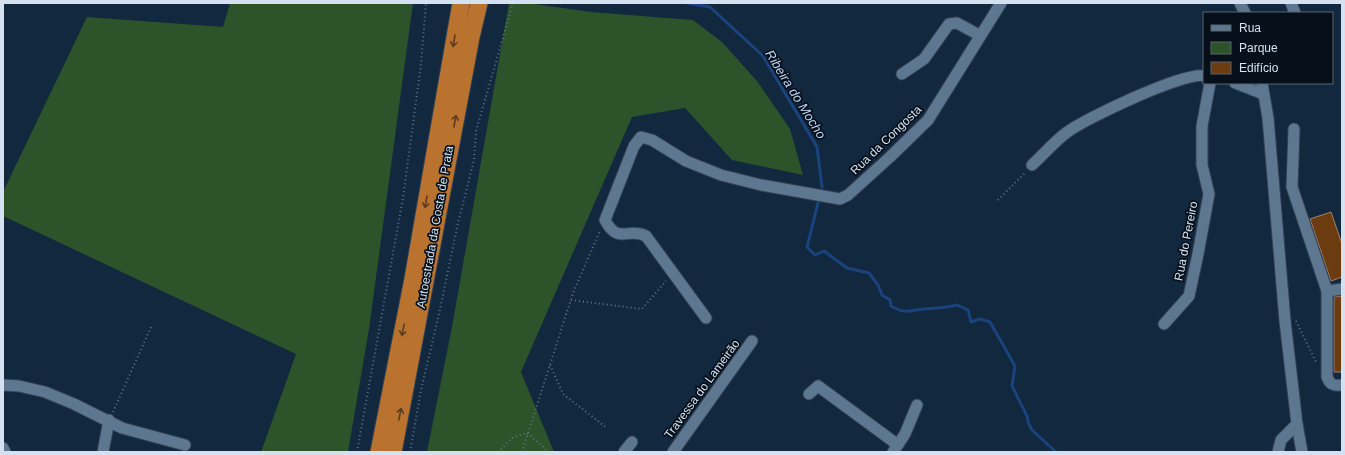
<svg xmlns="http://www.w3.org/2000/svg" width="1345" height="455" font-family="Helvetica,sans-serif">
<style>
.green{fill:#2d532a}
.lines{fill:none;stroke-linecap:round;stroke-linejoin:round}
.stream{stroke:#1a437e;stroke-width:3}
.building{fill:#6c3b10;stroke:#a1826c}
.minor-casing{stroke:#334255;stroke-width:13}
.highway-casing{stroke:#334255;stroke-width:19}
.path{stroke:#607386;stroke-width:2;stroke-dasharray:1 3;stroke-linecap:butt}
.minor{stroke:#5e7791;stroke-width:11}
.highway{stroke:#ba722f;stroke-width:17}
.oneway{stroke:#583c23}
.labels{text-anchor:middle;stroke-width:3.5;stroke-linejoin:round;paint-order:stroke}
.street-label{font-size:12px;fill:#d3e1f0;stroke:#07101a}
.water-label{font-size:13px;font-style:italic;fill:#bad3f6;stroke:#07101a}
</style>
<rect width="100%" height="100%" fill="#12283e"/>
<g class="green">
<polygon points="230,3 413,3 369,329 348,452 261,452 296,354 3,216 3,192 87,17 223,27"/>
<polygon points="509,3 527,3 591,12 693,20 722,42 757,81 790,129 803,175 732,160 685,108 632,117 521,372 554,452 427,452 452,327"/>
</g>
<g class="lines">
<g class="stream">
<polyline points="687,3 710,7 763,56 817,147 822,187"/>
<path d="M 819,199 L 807,247 L 815,255 L 824,251 L 847,268 L 869,273 L 878,285 L 882,295 L 890,300 L 891,306 C 907,315 909,310 925,309 C 937,308 946,308 957,305 L 968,310 L 971,322 L 980,319 L 990,322 L 1015,366 L 1012,386 L 1027,416 L 1028,422 L 1032,430 L 1056,452"/>
</g>
</g>
<g class="building">
<polygon points="1331,212 1342,244 1342,277 1331,281 1310,219"/>
<polygon points="1342,296 1342,372 1334,372 1334,297"/>
</g>
<g class="lines">
<defs>
<g id="minor">
<polyline points="1240,3 1245,13"/>
<polyline points="1291,3 1295,13"/>
<polyline points="902,74 924,59 949,24 957,23 979,35"/>
<polyline points="1235,83 1263,94"/>
<polyline points="1262,83 1268,118 1285,321 1297,424 1302,452"/>
<path d="M 1294,129 L 1292,187 L 1327,291 L 1327,377 C 1330,385 1334,386 1342,385"/>
<path d="M 1032,165 C 1043,155 1054,142 1066,133 C 1084,119 1185,71 1204,76"/>
<polyline points="1327,291 1342,289"/>
<path d="M 706,318 L 646,236 C 628,227 618,245 605,220 L 634,146 L 641,137 L 652,140 L 686,161 L 721,175 L 761,185 L 840,199 L 848,195 L 890,157 L 928,120 L 1001,3"/>
<polyline points="1164,324 1189,296 1198,254 1209,194 1202,165 1202,126 1210,83"/>
<polyline points="3,385 19,386 45,392 74,404 122,428 185,445"/>
<polyline points="809,394 818,386 898,445"/>
<polyline points="3,448 5,452"/>
<polyline points="103,452 109,420"/>
<polyline points="624,452 632,442"/>
<polyline points="673,452 752,341"/>
<polyline points="893,452 905,434 917,405"/>
<polyline points="1278,452 1281,440 1297,424"/>
</g>
<g id="highway">
<polyline points="379,452 413,279 461,3"/>
<polyline points="393,452 471,37 479,3"/>
</g>
</defs>
<use href="#minor" class="minor-casing"/>
<use href="#highway" class="highway-casing"/>
<g class="path">
<polyline points="998,200 1026,172"/>
<polyline points="571,300 642,309 666,281"/>
<polyline points="1296,321 1316,362"/>
<polyline points="550,365 563,394 607,428"/>
<polyline points="113,412 152,325"/>
<polyline points="357,452 403,198 421,64 426,3"/>
<polyline points="410,452 421,390 439,314 458,223 474,160 476,131 513,3"/>
<polyline points="498,452 512,438 527,433 549,452"/>
<polyline points="522,452 573,293 600,231"/>
</g>
<use href="#minor" class="minor"/>
<use href="#highway" class="highway"/>
</g>
<defs><path id="oneway-shaft" d="M-6 0H5M1.5-3L5.5 0L1.5 3" fill="none" stroke-width="1.6" stroke-linecap="round" stroke-linejoin="round"/></defs>
<g class="oneway">
<use href="#oneway-shaft" transform="translate(454 41) rotate(100)"/>
<use href="#oneway-shaft" transform="translate(455 121) rotate(-79)"/>
<use href="#oneway-shaft" transform="translate(426 202) rotate(100)"/>
<use href="#oneway-shaft" transform="translate(403 330) rotate(101)"/>
<use href="#oneway-shaft" transform="translate(400 414) rotate(-79)"/>
</g>
<g class="labels">
<g class="street-label">
<text transform="translate(886 140) rotate(-44)" y="4">Rua da Congosta</text>
<text transform="translate(435 227) rotate(-80)" y="4">Autoestrada da Costa de Prata</text>
<text transform="translate(1186 241) rotate(-79)" y="4">Rua do Pereiro</text>
<text transform="translate(702 389) rotate(-54)" y="4">Travessa do Lameirão</text>
</g>
<g class="water-label">
<text transform="translate(796 94) rotate(58)" y="5">Ribeira do Mocho</text>
</g>
</g>
<rect width="1345" height="455" fill="none" stroke="#d3e1f0" stroke-width="8"/>
<rect x="1203" y="12" width="130" height="72" fill="#07101a" stroke="#596470"/>
<rect x="1211" y="25" width="20" height="6" fill="#5e7791" stroke="#596470"/>
<text x="1239" y="32" font-size="12" fill="#d3e1f0">Rua</text>
<rect x="1211" y="42" width="20" height="12" fill="#2d532a" stroke="#596470"/>
<text x="1239" y="52" font-size="12" fill="#d3e1f0">Parque</text>
<rect x="1211" y="62" width="20" height="12" fill="#6c3b10" stroke="#596470"/>
<text x="1239" y="72" font-size="12" fill="#d3e1f0">Edifício</text>
</svg>
